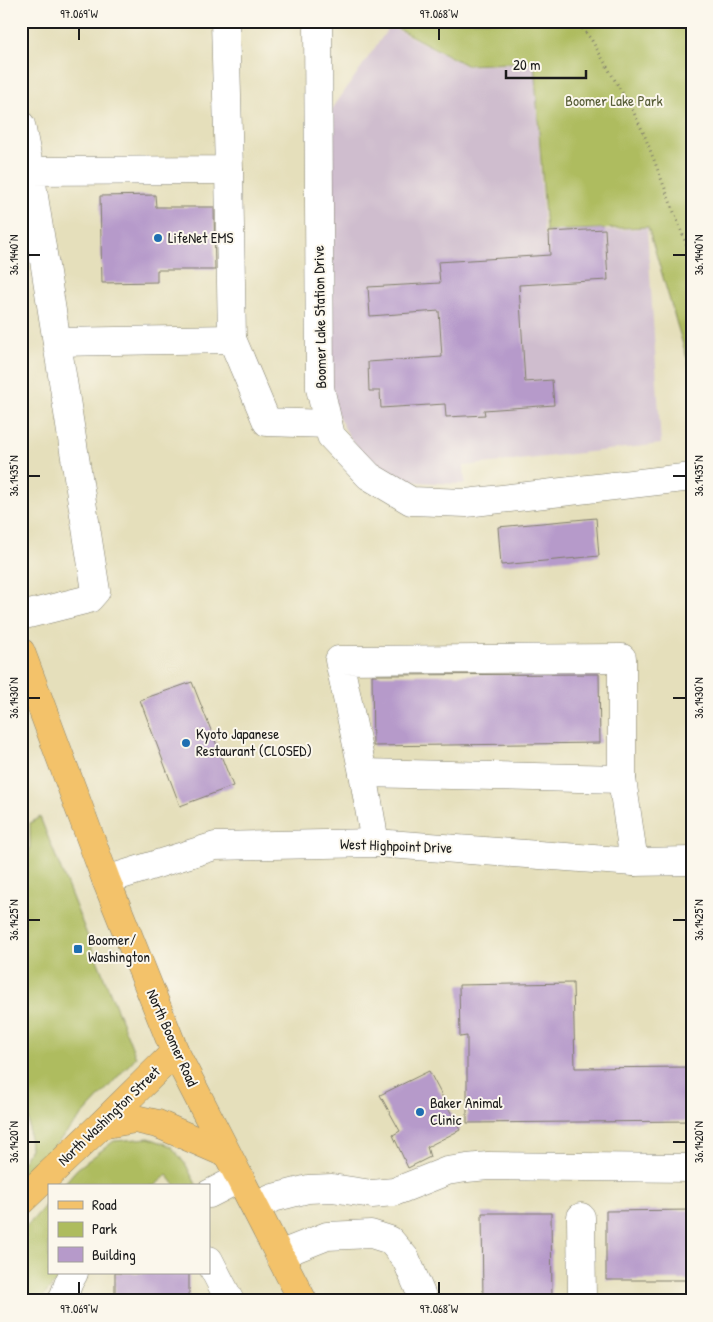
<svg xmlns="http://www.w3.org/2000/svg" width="713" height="1322" font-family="'Patrick Hand',sans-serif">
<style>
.industrial{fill:#cfbdce}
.green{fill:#aebc5e;stroke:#656c3d}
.building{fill:#b69aca}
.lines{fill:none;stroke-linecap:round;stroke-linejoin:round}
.minor-casing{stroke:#807e6c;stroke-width:29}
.major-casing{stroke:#807e6c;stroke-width:29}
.path{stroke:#807e6c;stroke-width:3;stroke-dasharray:1 4;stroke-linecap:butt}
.minor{stroke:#fff;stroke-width:28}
.major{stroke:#f3c26a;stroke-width:28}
.ticks{fill:none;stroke:#1c1c1c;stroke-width:2}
.poi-dot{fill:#1f6fb2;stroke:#fbf7ec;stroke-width:2}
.labels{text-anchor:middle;stroke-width:4;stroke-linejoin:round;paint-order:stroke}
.park-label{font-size:15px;fill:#565c36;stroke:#fbf7ec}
.poi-label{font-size:15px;fill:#1c1c1c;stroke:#fbf7ec;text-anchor:start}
.street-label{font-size:15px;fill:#1c1c1c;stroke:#fbf7ec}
.neatline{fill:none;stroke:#1c1c1c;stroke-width:2}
.ticks-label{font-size:12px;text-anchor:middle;fill:#1c1c1c}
</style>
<rect width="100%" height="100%" fill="#fbf7ec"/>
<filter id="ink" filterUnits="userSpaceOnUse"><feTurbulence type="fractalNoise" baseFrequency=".02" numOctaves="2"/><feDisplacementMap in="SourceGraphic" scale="10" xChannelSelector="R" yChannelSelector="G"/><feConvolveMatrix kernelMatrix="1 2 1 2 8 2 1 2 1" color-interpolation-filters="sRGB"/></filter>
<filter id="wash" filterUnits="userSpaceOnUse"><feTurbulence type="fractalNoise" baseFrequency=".0096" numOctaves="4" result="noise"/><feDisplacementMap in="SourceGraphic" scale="20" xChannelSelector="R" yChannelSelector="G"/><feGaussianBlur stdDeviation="1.12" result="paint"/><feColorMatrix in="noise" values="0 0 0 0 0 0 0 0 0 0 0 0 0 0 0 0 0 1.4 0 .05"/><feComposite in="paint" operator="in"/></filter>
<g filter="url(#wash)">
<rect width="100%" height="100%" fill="#e5dfbb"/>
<polygon class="industrial" points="390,26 466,66 534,63 544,234 647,228 661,444 464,466 465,484 457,484 419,482 399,477 368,461 350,438 330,401 328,115"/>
<g class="green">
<polygon points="388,21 692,21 692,375 648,227 546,231 534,62 466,65 391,25"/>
<polygon points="40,817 136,1057 21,1182 21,1164 30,1149 28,1108 21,1078 21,916 30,847 30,823"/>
<polygon points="149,1138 171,1146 186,1165 197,1186 176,1186 167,1175 154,1186 62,1186 77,1169 114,1141"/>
<polygon points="49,1201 49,1273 64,1273 39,1301 21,1301 21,1233"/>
</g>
<g id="blocks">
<g class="building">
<polygon points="155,195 156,207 214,207 215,270 157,270 157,282 102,283 100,196"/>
<polygon points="605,229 608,280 519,285 525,382 552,380 554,405 484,410 485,415 446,417 445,404 381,408 380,391 369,391 368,362 442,357 439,311 370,316 368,287 440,283 438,262 550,255 549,232"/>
<polygon points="596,518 599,556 501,565 498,527"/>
<polygon points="599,674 600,743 373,746 372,675"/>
<polygon points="192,682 233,786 180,806 140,700"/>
<polygon points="573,983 575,1068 692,1067 692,1121 467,1123 467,1036 460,1037 459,985"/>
<polygon points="429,1071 460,1130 427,1147 430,1157 408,1168 393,1135 400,1131 380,1095"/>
<polygon points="692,1210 692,1280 606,1280 606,1211"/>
<polygon points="482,1213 551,1213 552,1301 483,1301"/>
<rect x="115" y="1273" width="74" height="28"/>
</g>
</g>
</g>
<g filter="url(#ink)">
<use href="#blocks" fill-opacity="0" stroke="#807e6c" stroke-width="1"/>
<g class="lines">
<defs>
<g id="minor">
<polyline points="318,21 320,388 331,436 369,476 411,501 466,503 692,477"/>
<polyline points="21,125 30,171"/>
<polyline points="232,339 267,422 328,424"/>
<polyline points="57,342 232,339 229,170"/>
<polyline points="21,616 89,599 96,591 30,171 229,170 225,21"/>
<polyline points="363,773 622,779"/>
<polyline points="375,843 363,773 339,660 622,658 622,779 634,862"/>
<polyline points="106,880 215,846 375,843 634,862 692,861"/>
<polyline points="209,1194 240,1178"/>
<polyline points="255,1206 273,1198 308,1189 332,1188 372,1194 394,1192 447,1171 467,1168 488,1166 692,1168"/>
<polyline points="581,1217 582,1301"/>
<polyline points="279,1255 327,1236 371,1234 390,1240 406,1259 424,1301"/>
<polyline points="209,1260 230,1301"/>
<polyline points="62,1301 69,1282 74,1273"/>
</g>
<g id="major">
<polyline points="21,652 106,880 175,1052 303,1301"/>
<polyline points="101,1125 135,1119 158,1124 227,1154"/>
<polyline points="21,1201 101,1125 175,1052"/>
</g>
</defs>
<use href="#minor" class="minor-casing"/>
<use href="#major" class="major-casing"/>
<polyline class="path" points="576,21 591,39 634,113 644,134 692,259"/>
<use href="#minor" class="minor"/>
<use href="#major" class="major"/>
</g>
</g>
<path class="ticks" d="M 79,28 L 79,40M 439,28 L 439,40M 28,255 L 40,255M 673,255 L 686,255M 28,476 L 40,476M 673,476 L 686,476M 28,698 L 40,698M 673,698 L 686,698M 28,920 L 40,920M 673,920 L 686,920M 28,1142 L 40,1142M 673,1142 L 686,1142M 79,1282 L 79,1294M 439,1282 L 439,1294"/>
<g class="poi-dot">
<circle cx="158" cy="238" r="5"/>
<circle cx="186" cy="743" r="5"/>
<rect x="73" y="944" width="10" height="10" rx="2.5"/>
<circle cx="420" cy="1112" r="5"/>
</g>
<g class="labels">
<g class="park-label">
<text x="614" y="106">Boomer Lake Park</text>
</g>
<g class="poi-label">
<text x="168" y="243">LifeNet EMS</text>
<text x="196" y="739">Kyoto Japanese<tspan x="196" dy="17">Restaurant (CLOSED)</tspan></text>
<text x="88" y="945">Boomer/<tspan x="88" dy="17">Washington</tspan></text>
<text x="430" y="1108">Baker Animal<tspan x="430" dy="17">Clinic</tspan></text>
</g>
<g class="street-label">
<text transform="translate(320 317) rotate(-91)" y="5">Boomer Lake Station Drive</text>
<text transform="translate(396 846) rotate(2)" y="5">West Highpoint Drive</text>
<text transform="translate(172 1038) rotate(66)" y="5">North Boomer Road</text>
<text transform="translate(109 1116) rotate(-44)" y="5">North Washington Street</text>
</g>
</g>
<rect width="713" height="1322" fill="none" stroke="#fbf7ec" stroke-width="55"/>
<rect x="48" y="1184" width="162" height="90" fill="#fbf7ec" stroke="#a29f99"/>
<rect x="58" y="1201" width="25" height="8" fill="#f3c26a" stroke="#a29f99"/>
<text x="92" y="1210" font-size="15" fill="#1c1c1c">Road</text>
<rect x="58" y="1222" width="25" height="15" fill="#aebc5e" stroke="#a29f99"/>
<text x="92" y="1234" font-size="15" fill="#1c1c1c">Park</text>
<rect x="58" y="1247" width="25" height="15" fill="#b69aca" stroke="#a29f99"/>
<text x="92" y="1260" font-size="15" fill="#1c1c1c">Building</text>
<path d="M506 70v8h80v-8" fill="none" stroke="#1c1c1c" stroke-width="2.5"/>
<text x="513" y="70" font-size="15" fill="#1c1c1c" stroke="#fbf7ec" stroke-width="4" paint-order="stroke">20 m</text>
<rect x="28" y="28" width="658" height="1266" class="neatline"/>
<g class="ticks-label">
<text x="79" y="18">97.069°W</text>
<text x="439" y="18">97.068°W</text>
<text transform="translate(14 255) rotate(-90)" y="4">36.1440°N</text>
<text transform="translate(699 255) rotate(-90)" y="4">36.1440°N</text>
<text transform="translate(14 476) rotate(-90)" y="4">36.1435°N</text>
<text transform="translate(699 476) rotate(-90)" y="4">36.1435°N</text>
<text transform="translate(14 698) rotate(-90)" y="4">36.1430°N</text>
<text transform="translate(699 698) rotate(-90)" y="4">36.1430°N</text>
<text transform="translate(14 920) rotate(-90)" y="4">36.1425°N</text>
<text transform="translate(699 920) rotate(-90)" y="4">36.1425°N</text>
<text transform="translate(14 1142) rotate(-90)" y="4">36.1420°N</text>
<text transform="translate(699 1142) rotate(-90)" y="4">36.1420°N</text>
<text x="79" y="1313">97.069°W</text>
<text x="439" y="1313">97.068°W</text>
</g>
</svg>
